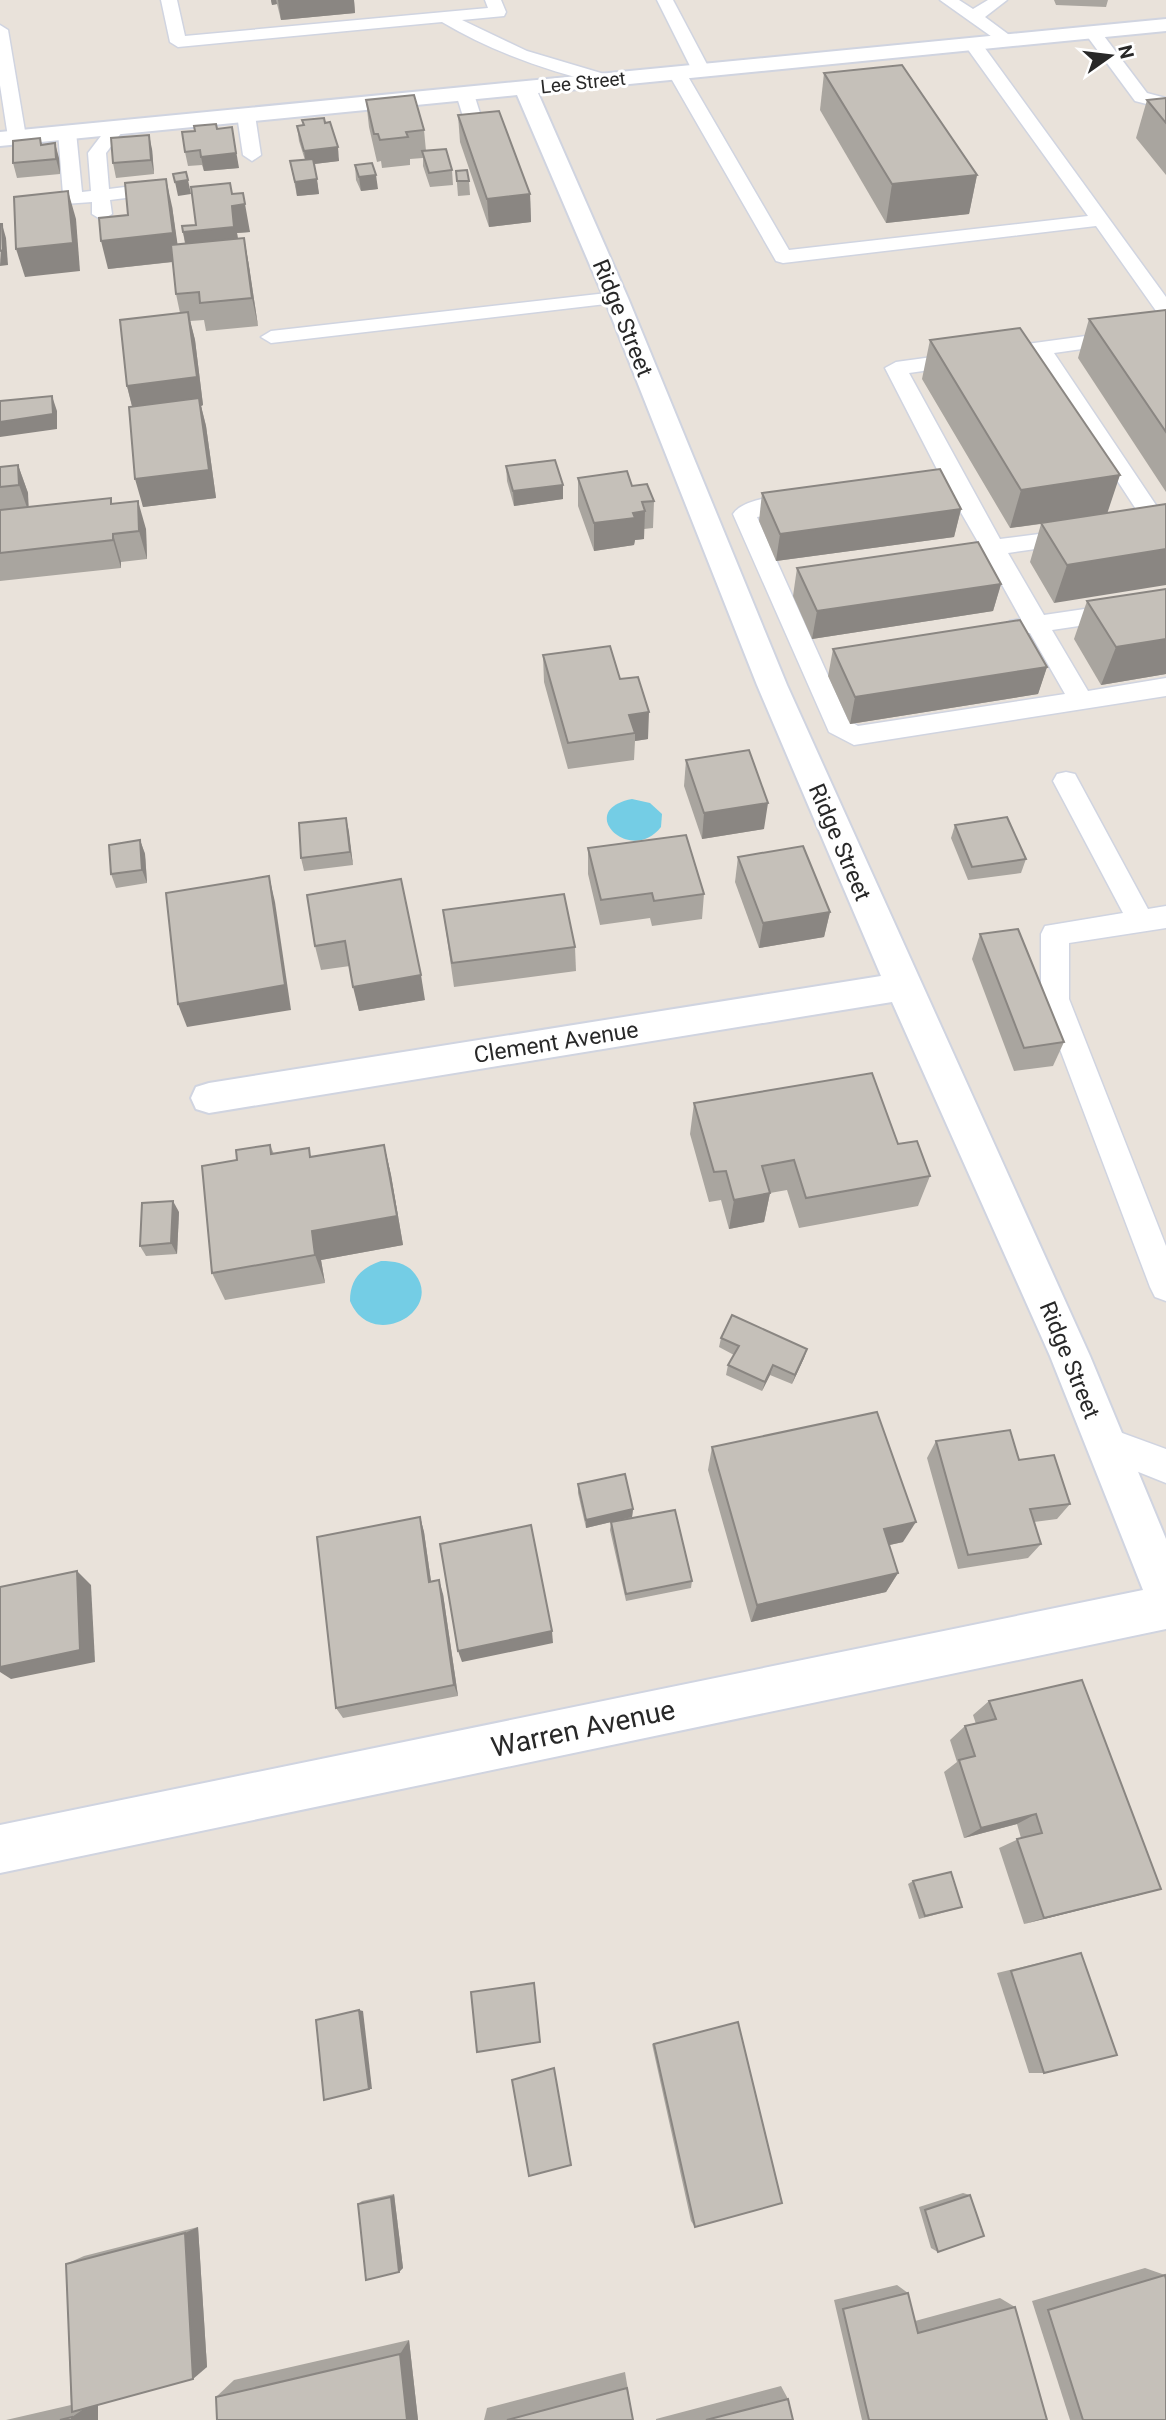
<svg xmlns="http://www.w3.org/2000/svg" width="1166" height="2420" font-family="Roboto,sans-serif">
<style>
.water{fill:#74cde5}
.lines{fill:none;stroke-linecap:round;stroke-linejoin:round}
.service-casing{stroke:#d0d4e0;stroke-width:3}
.minor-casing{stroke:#d0d4e0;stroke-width:4}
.service{fill:#fff;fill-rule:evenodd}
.minor{fill:#fff;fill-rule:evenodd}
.wall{fill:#a9a59f}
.shaded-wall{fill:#8a8682}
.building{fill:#c5c0b9;stroke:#8a8682;stroke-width:2}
.labels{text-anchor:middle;stroke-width:6;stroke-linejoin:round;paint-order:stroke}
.far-street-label{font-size:19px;fill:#282828;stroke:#fff}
.street-label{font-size:23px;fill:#282828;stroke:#fff}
.near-street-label{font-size:28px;fill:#282828;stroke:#fff}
</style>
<rect width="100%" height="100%" fill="#e9e2da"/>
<g class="water">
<path d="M 632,799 L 650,803 L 662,814 L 661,827 C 630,866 574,810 632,799 Z"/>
<path d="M 381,1261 C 395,1261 407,1263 415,1274 C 444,1311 371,1352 350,1301 C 350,1279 361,1268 381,1261 Z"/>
</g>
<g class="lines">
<defs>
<g id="service">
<path d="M 161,0 L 177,0 L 185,36 L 488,8 L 485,0 L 501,0 L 506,12 L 504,16 L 462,20 L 527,51 L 611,76 L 614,80 L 605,85 C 548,71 492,52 442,22 L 178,47 L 170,42 Z"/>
<polygon points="657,0 673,0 710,70 707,74 701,75 692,70"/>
<polygon points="940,0 959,0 973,9 988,0 1007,0 985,17 1016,40 1014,44 1002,44"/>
<polygon points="0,25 8,30 26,137 17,142 8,137 0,85"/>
<polygon points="1092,27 1098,28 1147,93 1166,98 1166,109 1135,101 1084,32"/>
<polygon points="973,39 979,40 1166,297 1166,317 1159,315 1096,226 783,263 776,261 668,73 677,68 686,73 789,250 1088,216 964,44"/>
<polygon points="465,89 474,94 488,139 485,143 473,143 470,139 456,94"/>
<polygon points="246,110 255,115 261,155 252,161 243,155 237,115"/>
<polygon points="116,123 125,128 106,153 109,189 157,183 166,189 164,193 110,200 112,214 102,220 92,214 92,202 23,207 21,203 23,199 63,194 58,132 67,127 76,132 82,192 91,191 88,153 110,124"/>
<polygon points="616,292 626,298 623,302 271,343 261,337 271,331"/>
<path d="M 1166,325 L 1166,337 L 1054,353 L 1166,520 L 1165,529 L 1149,529 L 1035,355 L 909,373 L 1000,539 L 1078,529 L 1086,531 L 1090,536 L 1086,541 L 1078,543 L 1008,553 L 1044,615 L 1166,597 L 1166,613 L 1052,630 L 1088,691 L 1166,678 L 1166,696 L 854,745 L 829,732 L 733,514 C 744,497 791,493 809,498 L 812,503 L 809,508 L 757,517 L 848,720 L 858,726 L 1065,694 L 1030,633 L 1010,633 L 1007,627 L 1010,621 L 1021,619 L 986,556 L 969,555 L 965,550 L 969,545 L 978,542 L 948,490 L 904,496 L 896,494 L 893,489 L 896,484 L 941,477 L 885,368 L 896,362 Z"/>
<polygon points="1066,772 1075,774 1148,909 1166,906 1166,928 1069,943 1069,999 1166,1246 1166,1301 1155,1297 1150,1287 1041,999 1041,934 1045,926 1123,913 1053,781 1057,774"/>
<polygon points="1103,1426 1166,1449 1166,1483 1091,1453 1086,1442 1091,1431"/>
</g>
<polygon id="minor" points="1166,19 1166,31 538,93 628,298 787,685 1090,1356 1166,1539 1166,1629 0,1873 0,1825 1143,1590 1050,1356 892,1002 209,1113 196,1109 191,1098 196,1087 209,1083 881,976 757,685 604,298 517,95 0,146 0,132"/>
</defs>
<use href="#service" class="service-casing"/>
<use href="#minor" class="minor-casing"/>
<use href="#service" class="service"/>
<use href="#minor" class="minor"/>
</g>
<g class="wall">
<polygon points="271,0 354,0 355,13 281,20 277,4 272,5"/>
<polygon points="1054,0 1108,0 1106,7 1056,5"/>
<polygon points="824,73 977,175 969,214 886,223 820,110"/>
<polygon points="1166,98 1166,175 1136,138 1147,100"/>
<polygon points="366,100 424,130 426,151 452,170 453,185 430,187 423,166 423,158 410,159 410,165 382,168 381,161 377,162 369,127"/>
<polygon points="458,115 530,194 531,222 489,227 460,142"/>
<polygon points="302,120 325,123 339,161 314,164 319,194 297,196 290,161 305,160 299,141 297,126 303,126"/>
<polygon points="217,129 239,168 204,171 202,165 188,166 185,152"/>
<polygon points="152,149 154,174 116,178 113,163"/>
<polygon points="59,158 60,174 17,178 13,163"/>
<polygon points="355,165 378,189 361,191 356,180"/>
<polygon points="456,171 469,181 470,195 458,196"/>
<polygon points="233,194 250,232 237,233 238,238 244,238 249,266 258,326 206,331 204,320 190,321 195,340 203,405 201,406 206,426 216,498 143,507 132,406 127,386 180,313 176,294 173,262 108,269 172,206 177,244 185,244 182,226 196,225"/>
<polygon points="1166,310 1166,492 1078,358 1089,319"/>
<polygon points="930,340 1120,475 1054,603 1030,562 1041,524 1010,528 922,379"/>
<polygon points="18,465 28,493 28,507 113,504 146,529 147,559 121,562 121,568 0,581 0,467"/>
<polygon points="506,466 563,499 514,506 507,481"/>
<polygon points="578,478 632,486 654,501 653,528 644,529 644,539 635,540 634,545 594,551 578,506"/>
<polygon points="762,493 961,509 954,537 776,561 759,521"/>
<polygon points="797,568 1001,584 993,611 812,639 793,596"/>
<polygon points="1166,589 1166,674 1101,685 1074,639 1087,601"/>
<polygon points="833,649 1047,667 1038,694 850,724 828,676"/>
<polygon points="543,655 620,679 648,739 635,741 634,760 568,769 544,682"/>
<polygon points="686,760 764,829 702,839 684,786"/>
<polygon points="346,818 353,865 304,871 301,858"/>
<polygon points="955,825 1026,859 1021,873 968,880 951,838"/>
<polygon points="140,840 145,854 147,883 116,888 111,874"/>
<polygon points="588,848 704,894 702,919 652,926 650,918 600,925 588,874"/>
<polygon points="738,857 830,912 824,937 759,948 735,882"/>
<polygon points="307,895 425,1000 359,1011 350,966 321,970 315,946"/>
<polygon points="443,910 575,947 576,971 454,987"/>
<polygon points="980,934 1064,1042 1053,1066 1014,1071 972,959"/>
<polygon points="694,1103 898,1144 930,1176 918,1206 799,1228 787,1190 770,1193 764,1222 729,1229 721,1200 709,1202 690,1134"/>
<polygon points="270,1145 274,1154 311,1157 384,1145 391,1175 403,1245 321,1260 325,1283 225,1300 212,1273 237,1160"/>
<polygon points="179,1212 177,1254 146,1256 140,1246"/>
<polygon points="721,1338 807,1349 804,1358 792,1384 770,1375 762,1391 726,1375 728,1365 734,1355 719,1347"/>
<polygon points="936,1441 1019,1460 1070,1504 1057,1519 1034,1522 1041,1544 1028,1558 958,1569 927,1458"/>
<polygon points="712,1447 903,1542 889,1545 898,1573 886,1592 751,1622 708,1470"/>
<polygon points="578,1484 633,1509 632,1517 692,1581 691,1588 626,1601 610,1530 611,1522 586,1528 578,1493"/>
<polygon points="420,1517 424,1532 431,1582 443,1594 458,1696 343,1718 336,1708"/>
<polygon points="989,1701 1161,1889 1024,1924 999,1848 1021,1838 1017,1824 964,1838 944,1772 957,1762 950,1740 965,1726 976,1724 973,1715"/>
<polygon points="913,1881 956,1909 919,1919 908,1884"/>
<polygon points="1081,1953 1044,2073 1029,2073 997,1973"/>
<polygon points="738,2022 695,2227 691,2221 652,2044"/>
<polygon points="963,2193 970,2195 938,2252 931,2248 919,2207"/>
<polygon points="394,2194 403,2268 399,2272 358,2204 362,2201"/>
<polygon points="198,2227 207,2367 98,2405 98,2420 6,2420 71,2405 66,2264 84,2256"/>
<polygon points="1145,2268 1165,2275 1166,2420 1070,2420 1032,2301"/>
<polygon points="897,2285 908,2293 915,2321 1000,2298 1015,2307 1047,2420 862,2420 834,2300"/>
<polygon points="409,2340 418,2420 217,2420 216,2397 234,2380"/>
<polygon points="625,2372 633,2420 484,2420 487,2408"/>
<polygon points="781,2386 788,2399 793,2420 656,2420 656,2419"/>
</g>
<g class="shaded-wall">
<polygon points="271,0 276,0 277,4 272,5"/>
<polygon points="278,0 354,0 355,13 281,20"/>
<polygon points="232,127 239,168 204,171 201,157"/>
<polygon points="149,135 152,149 154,174 151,160"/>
<polygon points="55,143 59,158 60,174 56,159"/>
<polygon points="338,147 339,161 306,165 304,151"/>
<polygon points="376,175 378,189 361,191 359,177"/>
<polygon points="977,175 969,214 886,223 892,184"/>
<polygon points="166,179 172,206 180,261 108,269 101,241"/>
<polygon points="317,179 319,194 297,196 295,182"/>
<polygon points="188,180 191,194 178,196 175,182"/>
<polygon points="68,191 76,219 80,271 25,277 16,249"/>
<polygon points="530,194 531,222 489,227 487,199"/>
<polygon points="245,204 250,232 237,233 240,255 189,260 183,232 232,206"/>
<polygon points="2,224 6,238 8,265 0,266"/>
<polygon points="244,238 249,266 258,326 252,298"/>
<polygon points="188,312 195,340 203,405 201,406 206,426 216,498 143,507 135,479 134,414 127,386"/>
<polygon points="52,396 57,411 57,429 0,437 0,422"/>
<polygon points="18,465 28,493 29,513 19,485"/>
<polygon points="1120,475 1107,514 1010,528 1021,490"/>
<polygon points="563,485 563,499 514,506 513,491"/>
<polygon points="138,501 146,529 147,559 139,531"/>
<polygon points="961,509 954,537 776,561 780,534"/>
<polygon points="645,511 644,539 635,540 634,545 594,551 594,523 633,513"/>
<polygon points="113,534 121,562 121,568 113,540"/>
<polygon points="1166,549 1166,585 1054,603 1067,565"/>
<polygon points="1001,584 993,611 812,639 817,611"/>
<polygon points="1166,639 1166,674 1101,685 1116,647"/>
<polygon points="1047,667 1038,694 850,724 855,697"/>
<polygon points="649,712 648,739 635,741 635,733 629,715"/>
<polygon points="768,803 764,829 702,839 704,813"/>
<polygon points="346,818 349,832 353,865 350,852"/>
<polygon points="140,840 145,854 147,883 142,870"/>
<polygon points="269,876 275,902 291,1010 187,1027 178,1004"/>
<polygon points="830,912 824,937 759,948 763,923"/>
<polygon points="421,975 425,1000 359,1011 353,987"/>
<polygon points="384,1145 391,1175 403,1245 321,1260 325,1283 315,1255 312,1231"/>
<polygon points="770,1193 764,1222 729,1229 734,1200"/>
<polygon points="173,1201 179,1212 177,1254 171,1243"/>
<polygon points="807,1349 804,1358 792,1384 795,1375"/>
<polygon points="773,1365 770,1375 762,1391 765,1382"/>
<polygon points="633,1509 632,1517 586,1528 586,1520"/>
<polygon points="420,1517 424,1532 433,1595 429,1582"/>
<polygon points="916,1522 903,1542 872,1549 884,1529"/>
<polygon points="77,1571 91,1585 95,1662 11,1679 0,1672 0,1667"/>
<polygon points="898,1573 886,1592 751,1622 757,1605"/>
<polygon points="439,1580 443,1594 458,1696 454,1685"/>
<polygon points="552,1631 553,1643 462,1662 458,1651"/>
<polygon points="1036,1814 1017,1824 964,1838 981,1828"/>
<polygon points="1161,1889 1136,1896 1024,1924 1044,1918"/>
<polygon points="359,2010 363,2011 372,2089 369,2089"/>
<polygon points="394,2194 403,2268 399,2272 391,2197"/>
<polygon points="198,2227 207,2367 193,2379 185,2233"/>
<polygon points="409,2340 418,2420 407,2420 400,2354"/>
<polygon points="98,2399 98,2420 72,2420 72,2417"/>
</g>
<g class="building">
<polygon points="902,65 977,175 892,184 824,73"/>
<polygon points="414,95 424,130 406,132 408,137 380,140 378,134 374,134 366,100"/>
<polygon points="1166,98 1166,123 1147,100"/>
<polygon points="499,111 530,194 487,199 458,115"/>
<polygon points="324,118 325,123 330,122 338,147 304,151 297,126 304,125 302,120"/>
<polygon points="216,124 217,129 232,127 236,153 201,157 200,150 185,152 182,132 195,131 194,126"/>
<polygon points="149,135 151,160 113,163 111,138"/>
<polygon points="40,138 41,145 55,143 56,159 13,163 13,141"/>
<polygon points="446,149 452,170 429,173 422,151"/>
<polygon points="313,159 317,179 295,182 290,161"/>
<polygon points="372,163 376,175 359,177 355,165"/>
<polygon points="467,170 469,181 457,181 456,171"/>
<polygon points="186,172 188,180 175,182 173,174"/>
<polygon points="166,179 173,233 101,241 99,218 128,215 125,183"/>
<polygon points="230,183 232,194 243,193 245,204 232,206 234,227 183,232 182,226 196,225 191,187"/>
<polygon points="68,191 73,243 16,249 14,197"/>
<polygon points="0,224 2,224 3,250 0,251"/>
<polygon points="244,238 252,298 200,303 199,292 176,294 171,245"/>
<polygon points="1166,310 1166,432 1089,319"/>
<polygon points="188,312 197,377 127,386 120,320"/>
<polygon points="1020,328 1120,475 1021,490 930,340"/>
<polygon points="52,396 53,414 0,422 0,401"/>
<polygon points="199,398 209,470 135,479 129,407"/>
<polygon points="555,460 563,485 513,491 506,466"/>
<polygon points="18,465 19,485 0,487 0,467"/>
<polygon points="940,469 961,509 780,534 762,493"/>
<polygon points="627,471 632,486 647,484 654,501 642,502 645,511 633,513 635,518 594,523 578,478"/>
<polygon points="111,498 111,504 138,501 139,531 113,534 113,540 0,553 0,510"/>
<polygon points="1166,504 1166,549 1067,565 1041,523"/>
<polygon points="978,542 1001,584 817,611 797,568"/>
<polygon points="1166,589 1166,639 1116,647 1087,601"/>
<polygon points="1020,620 1047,667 855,697 833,649"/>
<polygon points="610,646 620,679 638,677 649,712 629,715 635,733 568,743 543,655"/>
<polygon points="749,750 768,803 704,813 686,760"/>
<polygon points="1007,817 1026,859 972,867 955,825"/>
<polygon points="346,818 350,852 301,858 299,823"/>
<polygon points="686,835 704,894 654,901 652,893 601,900 588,848"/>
<polygon points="140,840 142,870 111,874 109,845"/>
<polygon points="803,846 830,912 763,923 738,857"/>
<polygon points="269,876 285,985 178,1004 166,893"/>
<polygon points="401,879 421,975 353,987 345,941 315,946 307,895"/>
<polygon points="564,894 575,947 452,963 443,910"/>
<polygon points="1018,929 1064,1042 1024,1048 980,934"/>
<polygon points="872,1073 898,1144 917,1141 930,1176 806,1198 794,1160 762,1166 770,1193 734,1200 726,1171 714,1172 694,1103"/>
<polygon points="270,1145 271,1154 309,1148 310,1157 384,1145 397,1216 312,1231 315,1255 212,1273 202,1166 237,1160 236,1150"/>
<polygon points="173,1201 171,1243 140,1246 142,1203"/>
<polygon points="732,1315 807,1349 795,1375 773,1365 765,1382 728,1365 739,1346 721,1338"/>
<polygon points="877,1412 916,1522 884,1529 898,1573 757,1605 712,1447"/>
<polygon points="1010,1430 1019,1460 1054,1455 1070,1504 1030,1509 1041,1544 968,1555 936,1441"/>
<polygon points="625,1474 633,1509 586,1520 578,1484"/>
<polygon points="675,1510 692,1581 626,1594 611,1522"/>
<polygon points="420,1517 429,1582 439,1580 454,1685 336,1708 317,1537"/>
<polygon points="531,1525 552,1631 458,1651 440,1544"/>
<polygon points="77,1571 80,1650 0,1667 0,1587"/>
<polygon points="1082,1680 1161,1889 1044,1918 1017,1839 1042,1833 1036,1814 981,1828 959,1760 975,1756 965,1726 996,1719 989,1701"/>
<polygon points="951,1872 962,1907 925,1916 913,1881"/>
<polygon points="1081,1953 1117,2055 1044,2073 1011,1971"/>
<polygon points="534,1983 540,2042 477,2052 471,1992"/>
<polygon points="359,2010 369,2089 324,2100 316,2020"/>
<polygon points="738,2022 782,2203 695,2227 654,2044"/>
<polygon points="554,2068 571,2165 529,2176 512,2080"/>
<polygon points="970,2195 984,2236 938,2252 925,2210"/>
<polygon points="391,2197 399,2272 366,2280 358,2204"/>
<polygon points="185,2233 193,2379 72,2412 66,2264"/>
<polygon points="1165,2275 1166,2279 1166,2420 1083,2420 1048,2310"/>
<polygon points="908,2293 918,2333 1015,2307 1047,2420 869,2420 843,2309"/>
<polygon points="400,2354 407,2420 217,2420 216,2397"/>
<polygon points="627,2388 633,2420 507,2420"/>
<polygon points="788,2399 793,2420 706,2420"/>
<polygon points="72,2417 72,2420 60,2420"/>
</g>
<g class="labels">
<g class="far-street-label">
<text transform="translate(583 82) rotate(-6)" y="7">Lee Street</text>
</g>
<g class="street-label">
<text transform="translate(623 318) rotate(68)" y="8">Ridge Street</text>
<text transform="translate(840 842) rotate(67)" y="8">Ridge Street</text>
<text transform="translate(556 1042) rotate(-9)" y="8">Clement Avenue</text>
<text transform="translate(1070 1360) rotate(68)" y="8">Ridge Street</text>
</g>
<g class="near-street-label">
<text transform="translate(583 1728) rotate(-12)" y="10">Warren Avenue</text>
</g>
</g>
<g transform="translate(1110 56) rotate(76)" stroke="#ffffff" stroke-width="5" paint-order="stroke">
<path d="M0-5L12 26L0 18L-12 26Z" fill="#282828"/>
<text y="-10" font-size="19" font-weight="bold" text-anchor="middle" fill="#282828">N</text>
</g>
</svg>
